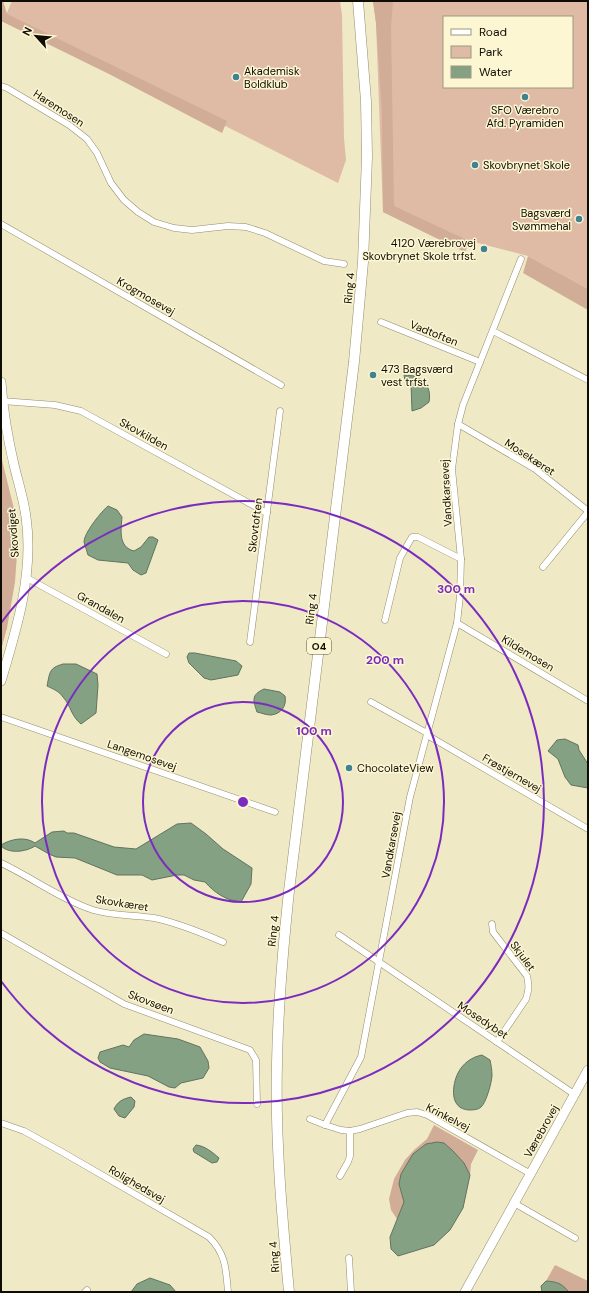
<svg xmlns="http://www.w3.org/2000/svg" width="589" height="1293" font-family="'DM Sans',sans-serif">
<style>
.green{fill:#dfbaa5;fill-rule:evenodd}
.forest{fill:#d1ac96}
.water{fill:#84a184;stroke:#61745d}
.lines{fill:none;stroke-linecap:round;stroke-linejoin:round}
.street-casing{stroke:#938d6d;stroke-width:7}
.secondary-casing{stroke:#938d6d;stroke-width:10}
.primary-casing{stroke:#938d6d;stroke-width:11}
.street{stroke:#fff;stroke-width:6}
.secondary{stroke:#fff;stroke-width:9}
.primary{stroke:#fff;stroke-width:10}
.ring{fill:none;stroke:#7b2cbf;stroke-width:2}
.poi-dot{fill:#3f8292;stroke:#fcf6d3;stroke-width:1.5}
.labels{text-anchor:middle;stroke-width:3;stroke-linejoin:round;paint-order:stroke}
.shield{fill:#fcf6d3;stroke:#565241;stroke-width:1}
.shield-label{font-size:10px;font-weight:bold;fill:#0f0c03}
.poi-label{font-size:11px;fill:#0f0c03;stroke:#fcf6d3;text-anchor:start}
.street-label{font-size:11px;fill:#0f0c03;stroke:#fcf6d3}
.centre{fill:#7b2cbf;stroke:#fcf6d3;stroke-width:2}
.ring-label{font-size:12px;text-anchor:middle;font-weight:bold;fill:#7b2cbf;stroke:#fcf6d3;stroke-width:3;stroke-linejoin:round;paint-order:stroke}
</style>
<rect width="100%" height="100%" fill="#efe9c6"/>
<g class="green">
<polygon points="12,1 340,1 342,15 344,138 346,160 338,183 6,15"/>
<path d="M 373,1 L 588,1 L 588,289 L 528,256 L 470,241 L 465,252 L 383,212 L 376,23 ZM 444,17 L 572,17 L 572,87 L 444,87 Z"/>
</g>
<g class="forest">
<polygon points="1,1 3,1 7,14 227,121 222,133 109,74 1,21"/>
<polygon points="373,1 393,1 391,27 394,206 469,241 465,252 383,212 382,113 376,23"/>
<polygon points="528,256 588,289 588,310 523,273"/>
<polygon points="1,456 16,517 17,554 15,582 7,628 1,650"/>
<path d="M 434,1125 L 478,1150 L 471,1164 L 470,1175 C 463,1162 456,1153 444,1143 L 399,1184 L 404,1202 L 397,1219 L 391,1210 L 389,1199 L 394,1179 L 405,1160 L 415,1149 L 427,1139 Z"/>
<path d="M 555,1265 L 588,1281 L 588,1292 L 569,1292 C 561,1283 558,1282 546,1281 Z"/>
</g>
<g class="water">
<path d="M 404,375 C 408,376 414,375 417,377 C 428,383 431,391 429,402 L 421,408 L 412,411 L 411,384 L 405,381 Z"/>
<path d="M 108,506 L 117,510 L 122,517 C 121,530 118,547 134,551 L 141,547 L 149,537 L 153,537 L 158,540 L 146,573 L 141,575 L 133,570 L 128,563 L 98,560 L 88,555 C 87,551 85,546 84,542 C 84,533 101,512 108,506 Z"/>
<polygon points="189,653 195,653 236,661 242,666 238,675 211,680 204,678 189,663 187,657"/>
<path d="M 63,664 L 76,664 L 97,674 L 98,685 L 96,713 L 81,724 C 71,716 71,706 63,697 C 59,691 53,689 47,686 C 50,672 49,668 63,664 Z"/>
<path d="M 264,689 L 280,692 L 285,696 C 287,706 281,714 271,715 C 266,715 262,713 257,712 C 253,700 251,695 264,689 Z"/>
<polygon points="565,739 578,745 579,750 588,764 588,788 571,785 565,777 558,759 548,751 557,740"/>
<path d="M 191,823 L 206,834 L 223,849 L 252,868 L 251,884 L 241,902 C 225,900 215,893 205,882 L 194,880 L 184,875 L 177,875 L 152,880 L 142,875 L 117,875 L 75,858 L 56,857 L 49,854 L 35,846 C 26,852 9,854 1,846 L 1,845 C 11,839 25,836 35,843 L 52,832 L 64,831 L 67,833 L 74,833 L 114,847 L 136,849 L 177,824 Z"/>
<polygon points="144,1034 178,1039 200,1047 208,1061 209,1068 203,1078 181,1083 175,1088 169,1087 148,1076 110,1068 100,1062 98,1058 100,1052 123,1045 129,1047 134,1040"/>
<path d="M 482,1055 L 490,1060 C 491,1065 492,1070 492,1075 C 492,1082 486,1103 481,1107 C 478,1110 472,1110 469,1110 C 449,1109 452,1085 458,1073 C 463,1063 472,1057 482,1055 Z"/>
<path d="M 131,1097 L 135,1101 L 134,1107 L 125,1118 L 119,1116 L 114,1109 C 118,1101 123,1099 131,1097 Z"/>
<polygon points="437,1142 444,1143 453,1151 464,1163 470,1175 463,1208 450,1230 434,1245 398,1256 391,1249 390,1237 404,1202 399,1184 401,1174 413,1154 426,1144"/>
<path d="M 196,1145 C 205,1146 212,1152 219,1158 L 217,1162 L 212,1163 L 194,1152 L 193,1149 Z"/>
<polygon points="150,1278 170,1285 176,1292 131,1292 137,1284"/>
<path d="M 546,1281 C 558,1282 561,1283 569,1292 L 542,1292 L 541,1286 Z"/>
</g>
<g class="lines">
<defs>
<g id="street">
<polyline points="1,86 7,88 69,125 87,139 97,153 111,183 124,200 138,212 154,222 174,228 192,230 228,226 246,227 265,233 324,261 344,264"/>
<polyline points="1,224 281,385"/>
<polyline points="381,322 480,362"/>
<polyline points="493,331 588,380"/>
<polyline points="2,401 55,405 81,411 267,513"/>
<polyline points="458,424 535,469 588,511"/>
<polyline points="543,567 588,512"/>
<polyline points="27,578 166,654"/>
<polyline points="385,620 400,558 412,537 418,537 461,559"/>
<polyline points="457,623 588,701"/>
<polyline points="250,642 280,411"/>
<polyline points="371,702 427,733"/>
<polyline points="1,717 275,812"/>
<polyline points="427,735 588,829"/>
<path d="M 1,863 C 31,877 62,900 93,910 C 113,916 134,915 154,918 C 178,923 200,932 223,942"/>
<path d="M 492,924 L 493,932 L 527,976 C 529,985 529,990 526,999 L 497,1042"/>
<polyline points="1,933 124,1004 250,1050 256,1060 257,1104"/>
<polyline points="339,935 574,1094"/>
<polyline points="310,1119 325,1125 341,1130 350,1131 360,1129 407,1113 417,1112 427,1115 531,1174"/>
<path d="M 1,1123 L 24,1131 L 62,1152 L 209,1237 C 226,1254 226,1269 228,1292"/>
<polyline points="325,1125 361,1057 410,797 457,623 460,596 461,559 452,469 458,424 463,405 521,259"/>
<polyline points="340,1176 348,1162 350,1156 350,1131"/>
<polyline points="514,1203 575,1238"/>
<polyline points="349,1258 351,1292"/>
<polyline points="85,1292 87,1290"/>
</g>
<g id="secondary">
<path d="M 1,382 C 3,411 8,440 15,469 C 19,485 24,501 26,517 C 34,573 17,628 1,681"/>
<polyline points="465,1292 588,1070"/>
</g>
<path id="primary" d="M 289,1292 C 282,1216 275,1139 277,1063 C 278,1005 283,948 289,891 L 354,362 L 363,262 L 367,157 L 366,101 L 358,1"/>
</defs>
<use href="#street" class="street-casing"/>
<use href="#secondary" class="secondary-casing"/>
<use href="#primary" class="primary-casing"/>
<use href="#street" class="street"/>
<use href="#secondary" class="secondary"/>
<use href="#primary" class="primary"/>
</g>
<g class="ring">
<circle cx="243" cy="802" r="100"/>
<circle cx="243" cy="802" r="201"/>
<path d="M1 623A301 301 0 1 1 1 981"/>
</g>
<g class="poi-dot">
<circle cx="236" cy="77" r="4"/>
<circle cx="525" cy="97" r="4"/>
<circle cx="475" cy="165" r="4"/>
<circle cx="579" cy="219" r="4"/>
<circle cx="484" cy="249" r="4"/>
<circle cx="373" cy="375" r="4"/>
<circle cx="349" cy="768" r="4"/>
</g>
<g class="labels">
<rect class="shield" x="307" y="638" width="24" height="16" rx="3"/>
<g class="shield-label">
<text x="319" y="650">O4</text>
</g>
<g class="poi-label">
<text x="244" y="75">Akademisk<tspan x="244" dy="13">Boldklub</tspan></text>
<text x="525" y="114" text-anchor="middle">SFO Værebro<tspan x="525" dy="13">Afd. Pyramiden</tspan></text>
<text x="483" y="169">Skovbrynet Skole</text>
<text x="571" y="217" text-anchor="end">Bagsværd<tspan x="571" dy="13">Svømmehal</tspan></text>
<text x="476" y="247" text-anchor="end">4120 Værebrovej<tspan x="476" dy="13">Skovbrynet Skole trfst.</tspan></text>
<text x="381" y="373">473 Bagsværd<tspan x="381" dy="13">vest trfst.</tspan></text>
<text x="357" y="772">ChocolateView</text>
</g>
<g class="street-label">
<text transform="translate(59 108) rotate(33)" y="4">Haremosen</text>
<text transform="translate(349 288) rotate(-85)" y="4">Ring 4</text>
<text transform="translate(146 296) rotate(30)" y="4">Krogmosevej</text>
<text transform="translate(434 333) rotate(22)" y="4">Vadtoften</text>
<text transform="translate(144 434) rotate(29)" y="4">Skovkilden</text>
<text transform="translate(530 457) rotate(33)" y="4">Mosekæret</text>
<text transform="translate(446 493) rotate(-93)" y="4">Vandkarsevej</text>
<text transform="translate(255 525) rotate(-83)" y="4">Skovtoften</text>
<text transform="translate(13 533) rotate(-94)" y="4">Skovdiget</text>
<text transform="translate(101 607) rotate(29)" y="4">Grandalen</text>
<text transform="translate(311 609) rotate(-83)" y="4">Ring 4</text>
<text transform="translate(528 653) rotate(31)" y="4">Kildemosen</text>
<text transform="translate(142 755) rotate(19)" y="4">Langemosevej</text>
<text transform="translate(512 773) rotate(30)" y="4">Frøstjernevej</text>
<text transform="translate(391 845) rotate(-80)" y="4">Vandkarsevej</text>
<text transform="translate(122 903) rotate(9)" y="4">Skovkæret</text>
<text transform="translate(273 931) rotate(-84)" y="4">Ring 4</text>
<text transform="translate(523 956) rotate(54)" y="4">Skjulet</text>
<text transform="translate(151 1002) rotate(21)" y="4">Skovsøen</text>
<text transform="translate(483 1020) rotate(34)" y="4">Mosedybet</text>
<text transform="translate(448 1117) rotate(27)" y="4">Krinkelvej</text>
<text transform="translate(541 1131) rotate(-61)" y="4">Værebrovej</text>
<text transform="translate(137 1184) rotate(30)" y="4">Rolighedsvej</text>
<text transform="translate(274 1257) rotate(-95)" y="4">Ring 4</text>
</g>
</g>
<circle cx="243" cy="802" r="6" class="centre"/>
<g class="ring-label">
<text x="456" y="593">300 m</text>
<text x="385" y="664">200 m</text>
<text x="314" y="735">100 m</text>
</g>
<rect width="589" height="1293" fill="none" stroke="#0f0c03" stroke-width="4"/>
<rect x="443" y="16" width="130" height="72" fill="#fcf6d3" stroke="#9d9880"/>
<rect x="451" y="29" width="20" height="6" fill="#ffffff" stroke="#9d9880"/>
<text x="479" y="36" font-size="12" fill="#0f0c03">Road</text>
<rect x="451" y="46" width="20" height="12" fill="#dfbaa5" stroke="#9d9880"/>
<text x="479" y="56" font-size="12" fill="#0f0c03">Park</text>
<rect x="451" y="66" width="20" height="12" fill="#84a184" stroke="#9d9880"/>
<text x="479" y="76" font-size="12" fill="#0f0c03">Water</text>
<g transform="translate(36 36) rotate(297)" stroke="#fcf6d3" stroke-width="3" paint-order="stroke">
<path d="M0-3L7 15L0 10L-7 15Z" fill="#0f0c03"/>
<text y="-6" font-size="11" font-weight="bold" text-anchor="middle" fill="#0f0c03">N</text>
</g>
</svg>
